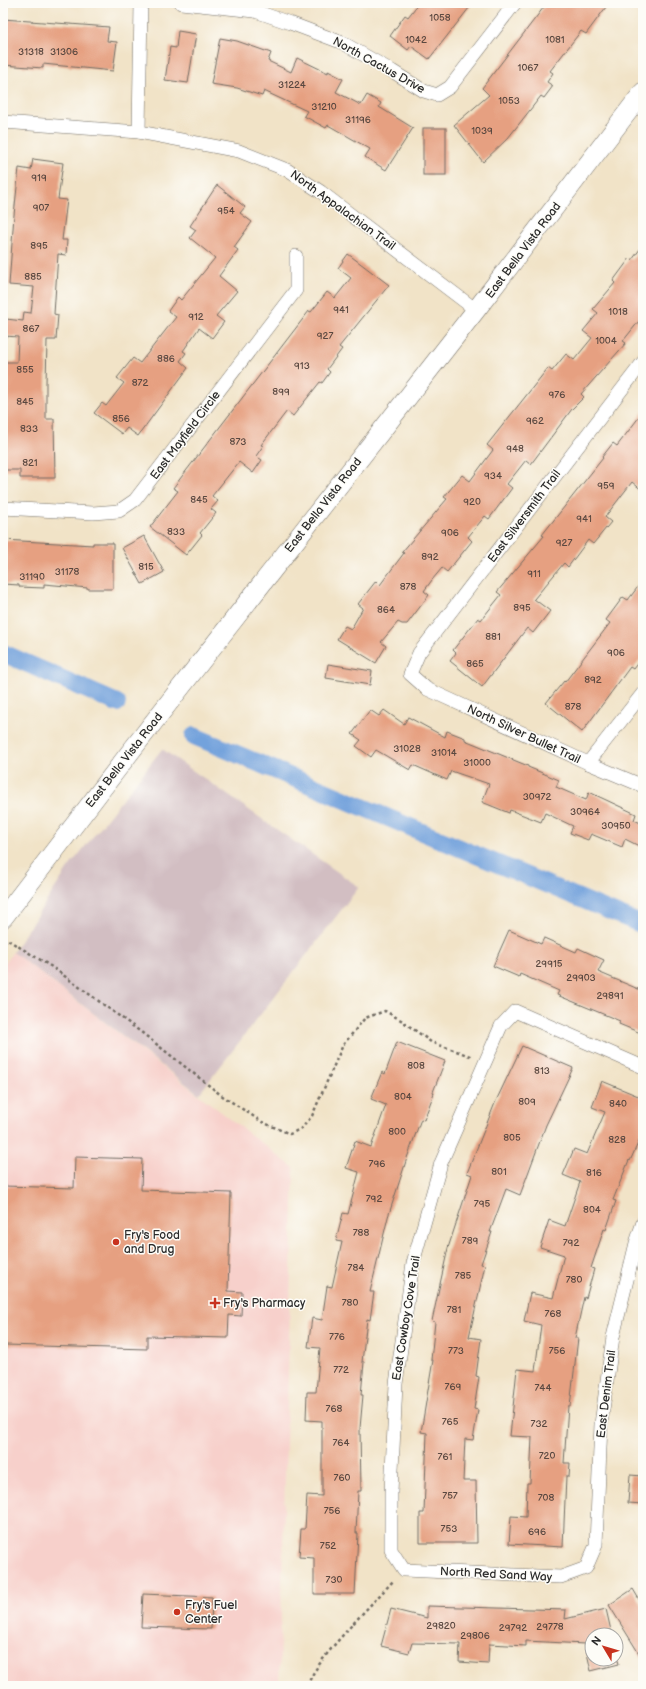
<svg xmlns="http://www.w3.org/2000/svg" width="646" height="1689" font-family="'Balsamiq Sans',sans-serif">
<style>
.built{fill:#f7d0cb}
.industrial{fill:#d2bec2}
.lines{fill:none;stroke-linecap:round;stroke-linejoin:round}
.canal{stroke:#73a2dc;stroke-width:18}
.building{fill:#e6a081}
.street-casing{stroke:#706b62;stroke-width:14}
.secondary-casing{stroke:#706b62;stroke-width:20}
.path{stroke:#706b62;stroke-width:2.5;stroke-dasharray:3 3;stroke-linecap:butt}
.street{stroke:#fff;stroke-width:13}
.secondary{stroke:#fff;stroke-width:19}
.poi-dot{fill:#c8321e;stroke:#fdfcf7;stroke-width:1.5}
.labels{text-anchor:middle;stroke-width:3;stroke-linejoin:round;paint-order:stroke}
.number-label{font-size:10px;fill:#5a4840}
.street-label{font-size:12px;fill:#2b2b2b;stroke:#fdfcf7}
.poi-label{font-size:12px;fill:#2b2b2b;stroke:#fdfcf7;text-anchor:start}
</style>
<rect width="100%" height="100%" fill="#fdfcf7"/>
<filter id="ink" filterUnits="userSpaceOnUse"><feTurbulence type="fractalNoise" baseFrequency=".025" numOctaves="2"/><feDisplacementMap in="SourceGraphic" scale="8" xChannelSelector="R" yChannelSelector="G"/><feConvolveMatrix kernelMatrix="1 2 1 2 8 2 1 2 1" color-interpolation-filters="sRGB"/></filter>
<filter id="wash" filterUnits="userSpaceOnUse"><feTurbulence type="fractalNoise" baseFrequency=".012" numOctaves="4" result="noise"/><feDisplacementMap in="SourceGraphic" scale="16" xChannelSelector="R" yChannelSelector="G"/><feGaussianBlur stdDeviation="0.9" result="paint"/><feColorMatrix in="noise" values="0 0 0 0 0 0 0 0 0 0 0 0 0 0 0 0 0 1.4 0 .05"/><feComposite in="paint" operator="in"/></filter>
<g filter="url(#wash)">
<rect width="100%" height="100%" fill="#f1e3c7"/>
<polygon class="built" points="13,952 294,1168 279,1686 3,1686 3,965"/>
<polygon class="industrial" points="162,749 359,887 199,1094 13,952 69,867"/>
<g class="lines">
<g class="canal">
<polyline points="3,653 117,703"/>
<polyline points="194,736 643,925"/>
</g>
</g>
<g id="blocks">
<g class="building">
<polygon points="419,3 473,3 429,59 411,46 408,50 390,36 405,15 408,17"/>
<polygon points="547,3 609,3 586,34 581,31 550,71 553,73 547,82 553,86 544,98 541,96 508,138 483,162 454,125 489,95 482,88"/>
<polygon points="3,19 109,27 107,41 117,42 113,71 43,64 43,68 3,65"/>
<polygon points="178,31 196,34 188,83 165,80 170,47 176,48"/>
<polygon points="220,38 237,41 271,53 268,61 291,72 297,58 328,73 328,71 343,79 336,92 361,105 367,95 381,103 379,107 413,128 386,170 365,157 370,149 328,125 326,128 304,116 307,111 264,91 262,96 237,88 211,84"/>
<rect x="423" y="128" width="23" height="47"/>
<polygon points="33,159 63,163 58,199 67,200 62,240 67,240 66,255 58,254 54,314 58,315 56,340 47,340 46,384 46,419 54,419 55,478 20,478 20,470 4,470 4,362 17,362 18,337 5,336 6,319 23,321 24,312 31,313 34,287 9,285 14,215 19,168 31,170"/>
<polygon points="217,185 245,207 240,213 252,222 234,247 238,250 219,276 237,291 216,316 224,322 212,338 199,328 183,351 186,353 180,361 188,368 138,436 127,428 122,434 94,413 102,403 106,406 124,383 117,378 133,358 140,363 176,317 168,311 178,297 181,300 215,258 190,238 196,230 190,226"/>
<polygon points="643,245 643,316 623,341 626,343 581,394 584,397 572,409 531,464 526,460 507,484 512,488 489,519 485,516 468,537 472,541 447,572 442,568 432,580 424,591 429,595 407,624 402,624 398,622 381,642 386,646 376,663 337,639 345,626 351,629 363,608 358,604 376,581 380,585 404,553 402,552 447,499 444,497 462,475 470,481 493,450 487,445 548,368 552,371 566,354 574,360 592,338 583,331 598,313 593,309 615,283 613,281 630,258 632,260"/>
<polygon points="348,254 389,285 339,347 342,349 327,369 330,372 322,383 320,382 293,416 287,411 261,445 263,446 256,456 262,460 253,473 239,462 212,496 218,501 211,509 216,513 200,533 202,535 186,555 150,527 178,491 173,488 309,311 311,312 327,292 335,298 351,278 338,268"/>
<polygon points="643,412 643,491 632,482 605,517 611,522 593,544 588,540 568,567 564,563 534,599 550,611 533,633 527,628 482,687 450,661 456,653 453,650 478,618 481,620 501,595 497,592 544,536 542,535 603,458 602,457 613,443 617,446"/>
<polygon points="144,536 164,572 142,584 122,548"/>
<polygon points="3,540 93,545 93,543 113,543 113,589 88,589 88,588 44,584 44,588 19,587 19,585 3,584"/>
<polygon points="643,580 643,656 633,669 630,667 582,732 546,703 564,681 565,682 610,623 606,620 623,597 628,600"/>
<polygon points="328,664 372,671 370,685 326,678"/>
<polygon points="370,710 379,716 384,710 404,724 408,717 445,737 447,731 465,738 465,740 528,766 528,767 559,780 556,787 586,800 589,792 636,814 634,820 643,824 643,848 625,839 622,847 591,834 588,840 570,833 573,826 545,813 541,822 510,810 509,813 482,802 489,784 451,771 447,780 413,765 410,770 376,750 371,757 356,746 361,740 352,734"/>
<polygon points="509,930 541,944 544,938 576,952 578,948 604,960 598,972 643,991 643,1034 619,1024 620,1021 557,995 559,991 520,974 519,977 493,966"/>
<polygon points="397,1042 445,1061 433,1092 434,1093 424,1120 421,1119 407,1158 388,1217 370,1292 374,1292 370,1320 367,1319 362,1362 364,1362 361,1395 363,1395 360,1428 361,1491 358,1491 356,1533 358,1533 355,1594 314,1594 314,1558 299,1557 301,1529 305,1529 307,1495 322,1496 322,1421 306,1420 307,1392 316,1392 320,1348 308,1347 312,1318 322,1320 327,1286 332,1287 342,1242 336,1241 343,1213 348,1214 359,1172 346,1168 355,1141 371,1147 386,1105 371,1099 382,1072 385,1074"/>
<polygon points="522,1046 573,1068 546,1125 520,1195 506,1189 490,1232 492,1232 481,1264 485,1265 469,1337 481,1339 476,1376 479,1377 474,1409 478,1410 473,1440 465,1439 463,1481 476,1481 477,1543 420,1543 420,1513 424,1513 427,1433 421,1432 433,1360 431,1360 435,1322 432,1321 438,1293 448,1248 472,1175 467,1173 495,1103"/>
<polygon points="602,1081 643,1098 643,1132 630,1161 629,1160 613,1200 616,1201 606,1230 604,1229 591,1268 594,1269 586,1298 584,1297 575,1338 578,1338 570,1406 568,1406 564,1463 570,1463 569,1476 566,1476 563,1547 509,1544 511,1516 526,1517 527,1483 530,1483 532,1437 510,1436 517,1369 535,1371 541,1325 524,1321 530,1293 553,1298 564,1255 540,1247 549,1220 565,1226 580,1182 563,1175 574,1149 587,1154 605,1112 592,1107"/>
<polygon points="75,1157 142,1159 141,1190 231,1193 228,1291 242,1292 241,1316 229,1315 228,1338 147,1336 147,1349 5,1345 5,1335 3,1335 3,1186 74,1188"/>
<polygon points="630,1475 643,1476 643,1504 628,1503"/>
<polygon points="633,1589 643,1606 643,1660 609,1605"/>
<polygon points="143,1594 212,1597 211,1629 141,1627"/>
<polygon points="427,1606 566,1610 565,1619 606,1609 612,1635 592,1635 592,1659 616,1659 616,1652 619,1664 591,1671 585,1644 526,1641 526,1646 489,1644 488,1664 459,1662 460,1644 412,1643 409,1653 381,1646 391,1609 427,1618"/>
</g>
</g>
</g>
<g filter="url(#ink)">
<use href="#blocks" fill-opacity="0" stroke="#706b62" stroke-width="1"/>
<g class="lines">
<defs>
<g id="street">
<polyline points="181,3 255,11 290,23 343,43 392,71 424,91 437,95 450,87 515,3"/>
<polyline points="3,122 139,132 239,151 287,170 321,192 476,310"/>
<polyline points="139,132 141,3"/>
<polyline points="643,362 419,653 410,674 427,689 588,763 643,786"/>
<polyline points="3,508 93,513 119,511 135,500 296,290 296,256"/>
<polyline points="588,763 643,693"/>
<polyline points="643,1067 515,1011 501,1026 441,1163 413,1263 396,1384 391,1492 391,1550 404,1570 561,1577 586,1568 596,1545 601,1424 613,1337 636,1243 643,1222"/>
</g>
<polyline id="secondary" points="3,918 131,751 476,310 643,92"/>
</defs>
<use href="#street" class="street-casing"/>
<use href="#secondary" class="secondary-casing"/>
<g class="path">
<polyline points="3,937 52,967 141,1032 221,1095 262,1122 290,1134 302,1128 312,1116 343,1045 365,1018 385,1011 401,1020 431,1042 473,1057"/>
<path d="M 308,1686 C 311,1664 376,1600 394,1580"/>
</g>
<use href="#street" class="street"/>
<use href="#secondary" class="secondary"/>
</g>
</g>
<g class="poi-dot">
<circle cx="116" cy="1242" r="4"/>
<path d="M213 1297h4v4h4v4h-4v4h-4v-4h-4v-4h4z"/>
<circle cx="177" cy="1612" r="4"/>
</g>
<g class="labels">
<g class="number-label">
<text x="440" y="21">1058</text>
<text x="416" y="43">1042</text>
<text x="555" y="43">1081</text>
<text x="31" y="55">31318</text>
<text x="64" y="55">31306</text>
<text x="528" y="71">1067</text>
<text x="292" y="88">31224</text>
<text x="509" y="104">1053</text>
<text x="324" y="110">31210</text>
<text x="358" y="123">31196</text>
<text x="482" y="134">1039</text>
<text x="39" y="181">919</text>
<text x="41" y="211">907</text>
<text x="226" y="214">954</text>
<text x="39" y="249">895</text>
<text x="33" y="280">885</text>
<text x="341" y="313">941</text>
<text x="618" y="315">1018</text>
<text x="196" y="320">912</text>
<text x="31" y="332">867</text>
<text x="325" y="339">927</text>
<text x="606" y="344">1004</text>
<text x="166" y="362">886</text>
<text x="302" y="369">913</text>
<text x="25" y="373">855</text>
<text x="140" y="386">872</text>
<text x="281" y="395">899</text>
<text x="557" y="398">976</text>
<text x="25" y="405">845</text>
<text x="121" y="422">856</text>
<text x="535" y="424">962</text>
<text x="29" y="432">833</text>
<text x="238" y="445">873</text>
<text x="515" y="452">948</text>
<text x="30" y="466">821</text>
<text x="493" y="479">934</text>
<text x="606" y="489">959</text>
<text x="199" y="503">845</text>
<text x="472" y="505">920</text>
<text x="584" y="522">941</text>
<text x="176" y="535">833</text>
<text x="450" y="536">906</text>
<text x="564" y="546">927</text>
<text x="430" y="560">892</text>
<text x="146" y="570">815</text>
<text x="67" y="575">31178</text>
<text x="534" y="577">911</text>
<text x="32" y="580">31190</text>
<text x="408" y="590">878</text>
<text x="522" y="611">895</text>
<text x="386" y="613">864</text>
<text x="493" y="640">881</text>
<text x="616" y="656">906</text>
<text x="475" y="667">865</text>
<text x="593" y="683">892</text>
<text x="573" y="710">878</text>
<text x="407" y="752">31028</text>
<text x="444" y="756">31014</text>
<text x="477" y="766">31000</text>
<text x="537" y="800">30972</text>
<text x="585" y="815">30964</text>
<text x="616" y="829">30950</text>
<text x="549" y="967">29915</text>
<text x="581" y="981">29903</text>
<text x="610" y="999">29891</text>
<text x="416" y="1069">808</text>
<text x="542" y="1074">813</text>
<text x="403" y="1100">804</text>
<text x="527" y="1105">809</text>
<text x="618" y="1107">840</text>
<text x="397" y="1135">800</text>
<text x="512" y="1141">805</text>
<text x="617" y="1143">828</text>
<text x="377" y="1167">796</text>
<text x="499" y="1175">801</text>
<text x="594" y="1176">816</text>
<text x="374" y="1202">792</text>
<text x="482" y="1207">795</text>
<text x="592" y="1213">804</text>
<text x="361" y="1236">788</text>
<text x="470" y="1244">789</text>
<text x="571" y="1246">792</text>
<text x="356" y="1271">784</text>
<text x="463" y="1279">785</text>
<text x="574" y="1283">780</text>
<text x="350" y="1306">780</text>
<text x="454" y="1313">781</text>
<text x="553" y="1317">768</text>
<text x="337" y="1340">776</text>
<text x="456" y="1354">773</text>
<text x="557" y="1354">756</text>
<text x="341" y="1373">772</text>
<text x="453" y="1390">769</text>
<text x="543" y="1391">744</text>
<text x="334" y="1412">768</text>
<text x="450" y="1425">765</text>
<text x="539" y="1427">732</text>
<text x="341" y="1446">764</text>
<text x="547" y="1459">720</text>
<text x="445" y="1460">761</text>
<text x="342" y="1481">760</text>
<text x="450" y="1499">757</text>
<text x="546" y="1501">708</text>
<text x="332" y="1514">756</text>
<text x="449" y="1532">753</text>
<text x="537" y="1535">696</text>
<text x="328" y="1549">752</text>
<text x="334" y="1583">730</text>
<text x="441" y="1629">29820</text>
<text x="550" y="1630">29778</text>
<text x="513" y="1631">29792</text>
<text x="475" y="1639">29806</text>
</g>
<g class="street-label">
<text transform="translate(379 65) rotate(29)" y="4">North Cactus Drive</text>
<text transform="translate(343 210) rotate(36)" y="4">North Appalachian Trail</text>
<text transform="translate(523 250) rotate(-53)" y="4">East Bella Vista Road</text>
<text transform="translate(185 435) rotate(-53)" y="4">East Mayfield Circle</text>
<text transform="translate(323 505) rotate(-52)" y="4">East Bella Vista Road</text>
<text transform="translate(524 516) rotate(-53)" y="4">East Silversmith Trail</text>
<text transform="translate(524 734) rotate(25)" y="4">North Silver Bullet Trail</text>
<text transform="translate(124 760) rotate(-52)" y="4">East Bella Vista Road</text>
<text transform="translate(406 1318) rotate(-81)" y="4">East Cowboy Cove Trail</text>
<text transform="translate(606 1394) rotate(-83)" y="4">East Denim Trail</text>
<text transform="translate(496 1574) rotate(3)" y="4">North Red Sand Way</text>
</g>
<g class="poi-label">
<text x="124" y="1239">Fry's Food<tspan x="124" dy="14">and Drug</tspan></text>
<text x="223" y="1307">Fry's Pharmacy</text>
<text x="185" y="1609">Fry's Fuel<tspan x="185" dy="14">Center</tspan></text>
</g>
</g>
<rect width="646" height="1689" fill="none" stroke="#fdfcf7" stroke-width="16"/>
<g transform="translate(604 1647) rotate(308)"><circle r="19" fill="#fdfcf7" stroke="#a9a8a5"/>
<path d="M0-3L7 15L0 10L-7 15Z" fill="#c8321e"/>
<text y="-6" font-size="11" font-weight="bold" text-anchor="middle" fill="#2b2b2b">N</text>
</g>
</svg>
